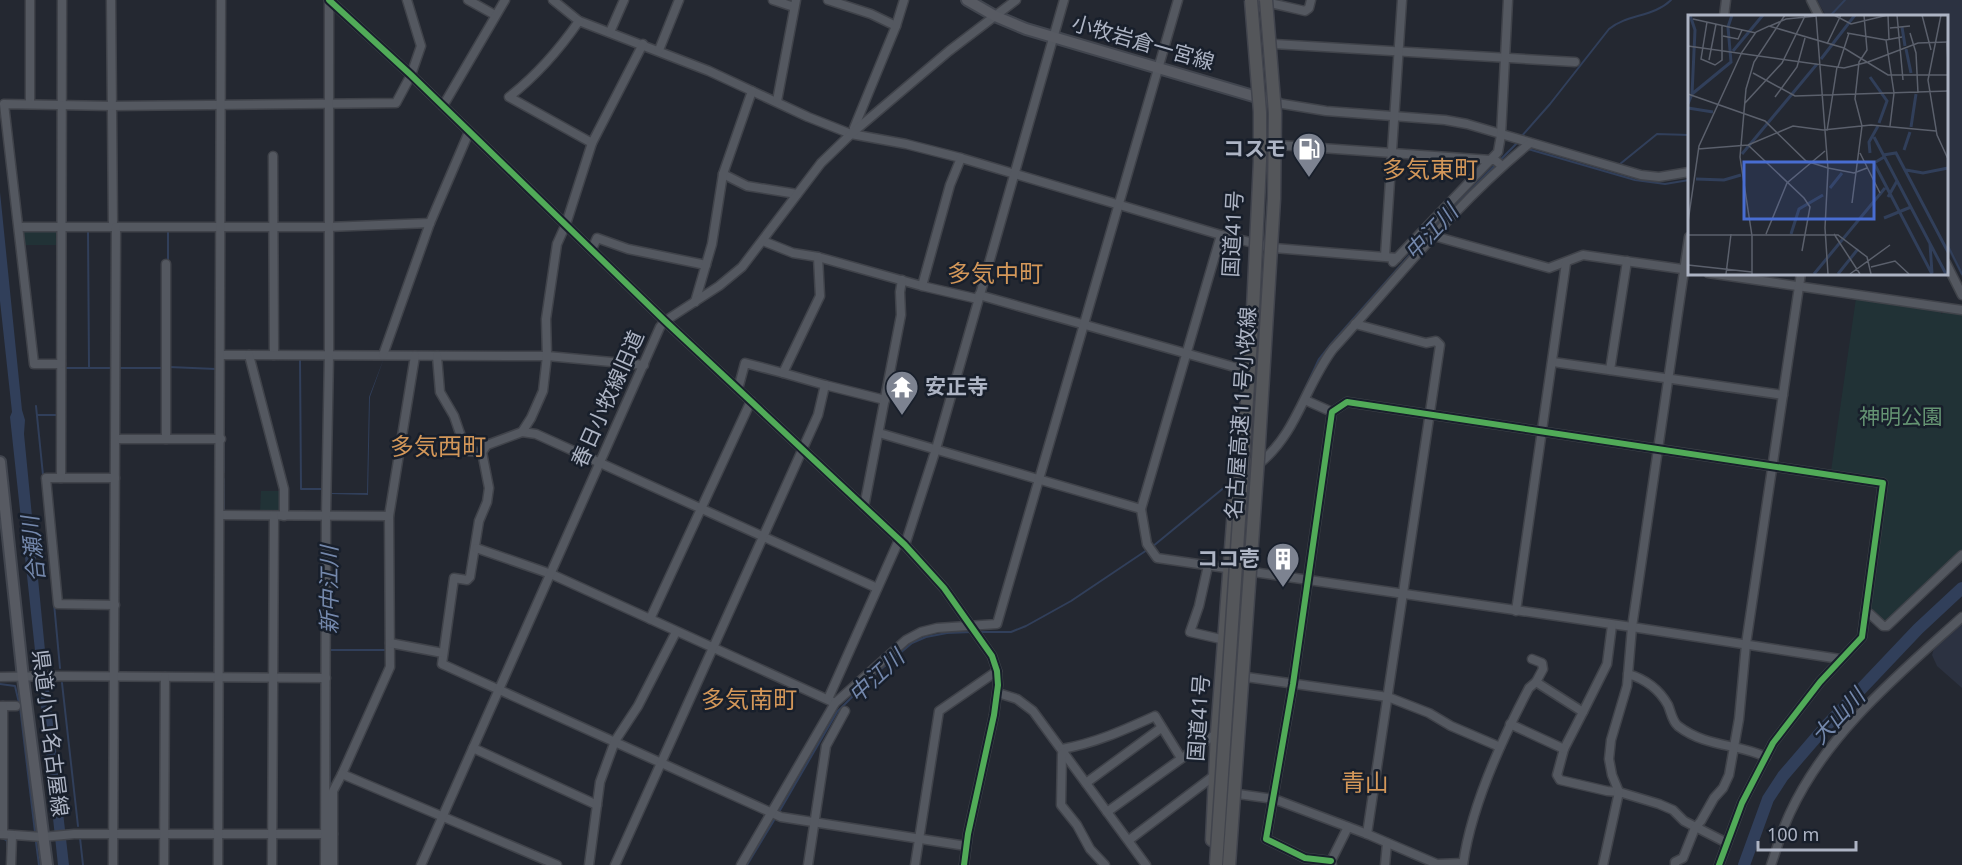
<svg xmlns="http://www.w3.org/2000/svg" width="1962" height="865" font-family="'Noto Sans','Noto Sans JP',sans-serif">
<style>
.airport{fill:#2c3241}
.green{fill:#213236}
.water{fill:#313f5a}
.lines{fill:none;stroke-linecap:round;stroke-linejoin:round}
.stream{stroke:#313f5a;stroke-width:2}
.river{stroke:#313f5a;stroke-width:12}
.minor-casing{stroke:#40434a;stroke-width:11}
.major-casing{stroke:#41454e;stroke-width:14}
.highway-casing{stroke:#41444d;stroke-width:15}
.minor{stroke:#545860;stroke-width:8}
.major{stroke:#575a62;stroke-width:10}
.highway{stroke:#54565a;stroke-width:12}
.highway-bridge-casing{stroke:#41444d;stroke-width:15;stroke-linecap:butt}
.highway-bridge{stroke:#54565a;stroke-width:12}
.cycleway-casing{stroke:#181f2b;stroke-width:10}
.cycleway{stroke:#51ab58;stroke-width:6}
.labels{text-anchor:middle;stroke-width:5;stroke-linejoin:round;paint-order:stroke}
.street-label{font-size:21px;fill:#adb4c4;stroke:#181f2b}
.poi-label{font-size:21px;font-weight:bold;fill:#adb4c4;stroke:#181f2b;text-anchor:end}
.park-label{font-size:21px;fill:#659473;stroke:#181f2b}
.water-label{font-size:22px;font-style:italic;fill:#7488ac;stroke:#181f2b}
.quarter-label{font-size:24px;fill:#d39759;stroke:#181f2b}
.inset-river{fill:none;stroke:#313f5a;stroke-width:3}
.inset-road{fill:none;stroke:#5b606c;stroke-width:1.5}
.view{fill:#486dd2;fill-opacity:0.15;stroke:#486dd2;stroke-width:3}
.inset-edge{fill:none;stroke:#adb4c4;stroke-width:3}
</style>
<rect width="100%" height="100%" fill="#242831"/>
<g class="airport">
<polygon points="1817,0 1962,0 1962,277 1946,246 1946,16 1826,16"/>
<polygon points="1962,620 1962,688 1937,666 1932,655 1935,645"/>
</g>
<g class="green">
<polygon points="24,230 58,230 59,245 24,245 22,232"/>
<polygon points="1856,298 1941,310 1941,314 1945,312 1962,314 1962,552 1886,622 1869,607 1888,480 1831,471"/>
<polygon points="261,491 282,491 280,512 260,512"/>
</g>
<g class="water">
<polygon points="0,192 22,410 25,420 24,434 47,671 69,865 58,865 10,417 12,412 0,301"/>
<polygon points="384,358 370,397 368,495 330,494 331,865 328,865 328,493 367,493 369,397"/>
</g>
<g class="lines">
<g class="stream">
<polyline points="1830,16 1845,0"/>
<path d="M 1521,137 L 1550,104 L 1609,29 C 1627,14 1654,17 1671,0"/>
<polyline points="1528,149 1635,180 1665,184 1689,180"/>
<polyline points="1620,164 1657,134 1689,135"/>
<polyline points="88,230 89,368 112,368"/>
<polyline points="168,231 168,261"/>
<polyline points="1946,242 1962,274"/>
<polyline points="300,359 301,489 323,489"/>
<polyline points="169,367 216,369"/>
<polyline points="65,368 89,368"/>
<polyline points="118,368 163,368"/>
<polyline points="1301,397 1319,359 1330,345 1438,223 1518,142"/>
<polyline points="36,406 43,475"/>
<polyline points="37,415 58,415"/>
<polyline points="224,424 224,369"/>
<polyline points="224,472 224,433"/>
<polyline points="224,512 224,479"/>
<polyline points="1152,547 1226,486"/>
<polyline points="54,603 60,668"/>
<polyline points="978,632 1011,632 1026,626 1071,601 1147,550"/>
<polyline points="331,650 384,650"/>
<polyline points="62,683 78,826"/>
<polyline points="0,684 15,686 20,707 35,832"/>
<polyline points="779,812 837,712 873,676 912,643 926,637 947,633 972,632"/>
<polyline points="3,838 7,841 7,847"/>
<polyline points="80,838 83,865"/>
<polyline points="36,842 39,865"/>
<polyline points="747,865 776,817"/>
</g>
<polyline class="river" points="1744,865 1768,799 1783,776 1826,726 1918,629 1962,588"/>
<defs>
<g id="minor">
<polyline points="30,0 30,104"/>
<polyline points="62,0 61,478 115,478"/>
<polyline points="111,0 113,227"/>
<polyline points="329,0 411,75 665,321 905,545 944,588 992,656 997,671 998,685 994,715 968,834 964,865"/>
<polyline points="468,0 495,15"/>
<polyline points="553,0 579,21 709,71 808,117 851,134 906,144 961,158 1221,235 1274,248 1397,258"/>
<polyline points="773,0 794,7"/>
<polyline points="828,0 871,14 896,26"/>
<polyline points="1811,0 1819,16"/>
<polyline points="1270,3 1305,11 1309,8 1311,0"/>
<polyline points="1724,16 1726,0"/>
<path d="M 579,21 C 559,50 537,75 509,97 L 592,143"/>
<polyline points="610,32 624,0"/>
<polyline points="1274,44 1575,62"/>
<polyline points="659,50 679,0"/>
<polyline points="777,101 796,0"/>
<polyline points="1277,103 1326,111 1445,120 1467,124 1641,175 1659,177 1689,172"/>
<polyline points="443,106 505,0"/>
<polyline points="854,128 896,26 904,0"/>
<polyline points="1279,145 1491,160 1495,160 1502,166"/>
<polyline points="273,156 274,355"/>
<polyline points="723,174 747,186 797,194"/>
<polyline points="19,227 328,227 430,223"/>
<polyline points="1221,235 1141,509 1147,544 1157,558 1632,627 1840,659"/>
<polyline points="1434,236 1549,268 1583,255 1689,270"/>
<polyline points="763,241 793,253 818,257 922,286 978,299"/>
<polyline points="592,249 597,238 628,249 706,265"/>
<polyline points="1385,256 1402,0"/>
<polyline points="1393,262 1498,152 1501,135 1508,0"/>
<polyline points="1946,263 1962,295"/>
<polyline points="166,264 166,439"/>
<polyline points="1708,273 1962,310"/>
<polyline points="922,286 950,185 961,158"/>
<polyline points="979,295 1245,370"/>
<polyline points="695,302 712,244 723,174 752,91"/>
<polyline points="1355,324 1426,343 1436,341 1440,345 1367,834"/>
<polyline points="221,355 547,356 644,365"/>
<polyline points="249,355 284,489 284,516"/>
<polyline points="383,355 430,223 469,132"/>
<polyline points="415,356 389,516 390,667 342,774 557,865"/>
<polyline points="437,356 440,392 454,416 466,451 482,452"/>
<polyline points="1553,362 1783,395"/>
<polyline points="61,364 34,364 4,104 112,106 396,103 411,75 421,46 407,0"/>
<polyline points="1610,370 1627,261"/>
<polyline points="825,385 885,400"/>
<polyline points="738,389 745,363 783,373"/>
<polyline points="1305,400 1332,412"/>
<polyline points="522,432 536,434 877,588"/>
<polyline points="879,433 1141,509"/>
<polyline points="116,439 221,439"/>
<polyline points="482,452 489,488 487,502 479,521 470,577 467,580 454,578 442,664 781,817 966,846"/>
<polyline points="482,452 487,445 522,432 531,418 543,391 547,356 546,319 557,244 566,224 592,143 643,44"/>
<path d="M 1260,463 C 1297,433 1305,386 1333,349 C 1397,279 1456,203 1530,143"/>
<polyline points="61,478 46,478 58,604 115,605"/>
<polyline points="864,507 901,315 900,292 902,280"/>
<polyline points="220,515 389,516"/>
<polyline points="905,545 936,449 1064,0"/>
<polyline points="476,548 551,574 835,703"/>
<polyline points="1208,566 1199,606 1190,632 1225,640"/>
<polyline points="1516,611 1566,263"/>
<polyline points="1865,613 1870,614 1883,626 1887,626 1962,555"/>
<polyline points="650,619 751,401"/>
<polyline points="390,643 443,653"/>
<polyline points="1532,659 1542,663 1543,669 1536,682 1583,712 1564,749 1557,775 1560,780 1607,791 1619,792 1659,804 1673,810 1684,821 1727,843"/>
<path d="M 1628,674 C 1645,679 1659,689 1668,705 C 1671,712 1672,721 1678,726 C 1707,748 1737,743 1766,757"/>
<polyline points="0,677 55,676 326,678"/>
<polyline points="1246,677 1388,697 1429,713 1451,726 1500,747"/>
<polyline points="998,693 1017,699 1033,711 1146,865"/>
<polyline points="828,699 899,540"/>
<polyline points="0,706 16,706"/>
<polyline points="3,706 3,834"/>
<polyline points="1583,712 1607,664 1612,625"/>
<polyline points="1510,724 1564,749"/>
<polyline points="473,748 597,805"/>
<path d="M 1062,749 C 1096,743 1124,730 1155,716 L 1181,758"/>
<polyline points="1064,752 1062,754 1061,805 1077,825 1090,849 1105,865"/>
<polyline points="1086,783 1161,728"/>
<polyline points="1238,794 1274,799 1367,834 1437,864 1463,863"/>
<polyline points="1107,812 1217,733"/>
<polyline points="0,834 43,837 74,834 333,834"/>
<polyline points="1129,840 1215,775"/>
<polyline points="1331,861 1305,858 1266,839 1293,684 1332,412 1347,402 1883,483 1862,637 1820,682 1773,743 1742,803 1719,865"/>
<polyline points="11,865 12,836"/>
<polyline points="113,865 116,227"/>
<polyline points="164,865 165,677"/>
<polyline points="218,865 221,0"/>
<polyline points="272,865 274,516"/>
<polyline points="325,865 326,516 329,355 329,0"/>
<polyline points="333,865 333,791 342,774"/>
<polyline points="421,865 660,327 665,321 719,286 742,267 821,163 851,134 949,51 1016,0"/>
<polyline points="589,865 600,782 615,741 638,706 676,632"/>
<polyline points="615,865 818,415 825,385 783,373 820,296 818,257"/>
<polyline points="741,865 835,703 906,640 921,632 937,628 997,624 1178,0"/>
<polyline points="808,865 826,746 845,711"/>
<polyline points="915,865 939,711 997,671"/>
<polyline points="1332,865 1331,861 1348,827"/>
<polyline points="1385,865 1387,843"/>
<path d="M 1463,865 C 1471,806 1501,741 1529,688 L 1536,682"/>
<polyline points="1603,865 1619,792 1612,775 1609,759 1611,740 1627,686 1632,627 1689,237"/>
<polyline points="1675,865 1675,862 1683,858 1695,828 1701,821 1714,798 1723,788 1729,775 1739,719 1746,644 1801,273"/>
<path d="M 1771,865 C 1777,848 1782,830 1790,813 C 1827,733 1898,675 1962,617"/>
</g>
<g id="major">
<polyline points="967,0 995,16 1026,29 1277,103"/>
<polyline points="0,462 23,678 47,865"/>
</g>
<g id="highway">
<polyline points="1258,0 1259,5"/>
<polyline points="1247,494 1248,465"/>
<polyline points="1212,840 1217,733 1236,483"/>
</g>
</defs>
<use href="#minor" class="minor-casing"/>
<use href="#major" class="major-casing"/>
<use href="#highway" class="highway-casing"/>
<use href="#minor" class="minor"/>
<use href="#major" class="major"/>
<use href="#highway" class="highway"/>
<defs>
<g id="highway-bridge">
<polyline points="1216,865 1253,309 1260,161 1260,112 1251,0"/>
<polyline points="1229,865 1258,459 1274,199 1275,113 1266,0"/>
</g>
</defs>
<use href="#highway-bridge" class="highway-bridge-casing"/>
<use href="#highway-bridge" class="highway-bridge"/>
<defs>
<g id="cycleway">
<polyline points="329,0 411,75 665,321 905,545 944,588 992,656 997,671 998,685 994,715 968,834 964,865"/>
<polyline points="1331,861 1305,858 1266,839 1293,684 1332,412 1347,402 1883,483 1862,637 1820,682 1773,743 1742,803 1719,865"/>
</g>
</defs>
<use href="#cycleway" class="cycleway-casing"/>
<use href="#cycleway" class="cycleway"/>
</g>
<defs>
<symbol id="fuel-pin" viewBox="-11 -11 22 30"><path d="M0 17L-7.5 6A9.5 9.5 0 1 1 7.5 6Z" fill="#7d8391" stroke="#181f2b"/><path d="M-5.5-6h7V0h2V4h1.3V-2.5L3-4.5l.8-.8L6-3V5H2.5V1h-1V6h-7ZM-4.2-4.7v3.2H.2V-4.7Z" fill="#fff"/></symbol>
<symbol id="temple-pin" viewBox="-11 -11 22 30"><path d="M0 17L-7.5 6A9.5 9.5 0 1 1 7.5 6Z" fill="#7d8391" stroke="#181f2b"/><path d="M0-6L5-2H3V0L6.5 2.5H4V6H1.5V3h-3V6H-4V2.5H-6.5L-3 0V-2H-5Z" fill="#fff"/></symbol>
<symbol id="building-pin" viewBox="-11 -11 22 30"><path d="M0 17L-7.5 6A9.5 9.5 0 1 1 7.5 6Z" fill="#7d8391" stroke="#181f2b"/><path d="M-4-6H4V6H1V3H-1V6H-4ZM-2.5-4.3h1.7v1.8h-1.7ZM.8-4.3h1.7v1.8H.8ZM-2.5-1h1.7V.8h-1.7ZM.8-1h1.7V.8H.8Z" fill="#fff"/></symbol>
</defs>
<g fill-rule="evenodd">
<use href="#fuel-pin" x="1290" y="130" width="38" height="52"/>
<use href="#temple-pin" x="883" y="368" width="38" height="52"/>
<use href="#building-pin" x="1264" y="540" width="38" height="52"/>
</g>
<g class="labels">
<g class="street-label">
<text transform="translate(1143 43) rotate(16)" y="7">小牧岩倉一宮線</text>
<text transform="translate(1233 234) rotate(-87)" y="7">国道41号</text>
<text transform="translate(608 399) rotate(-66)" y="7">春日小牧線旧道</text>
<text transform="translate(1241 413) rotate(-86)" y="7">名古屋高速11号小牧線</text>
<text transform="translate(1199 718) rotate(-86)" y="7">国道41号</text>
<text transform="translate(50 733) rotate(83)" y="7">県道小口名古屋線</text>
</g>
<g class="poi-label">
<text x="1286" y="156">コスモ</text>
<text x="925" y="394" text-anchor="start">安正寺</text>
<text x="1260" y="566">ココ壱</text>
</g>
<g class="park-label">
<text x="1901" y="424">神明公園</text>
</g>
<g class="water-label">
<text transform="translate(1431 232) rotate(-47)" y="8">中江川</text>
<text transform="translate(33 549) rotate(-96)" y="8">合瀬川</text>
<text transform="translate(329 590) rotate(-90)" y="8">新中江川</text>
<text transform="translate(876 676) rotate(-43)" y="8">中江川</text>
<text transform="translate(1838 716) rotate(-47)" y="8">大山川</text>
</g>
<g class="quarter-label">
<text x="1430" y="178">多気東町</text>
<text x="995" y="282">多気中町</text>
<text x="438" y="455">多気西町</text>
<text x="749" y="708">多気南町</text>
<text x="1365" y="791">青山</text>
</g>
</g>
<g transform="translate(1688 15)">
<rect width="260" height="260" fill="#242831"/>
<path class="inset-river" d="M 2,0 L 7,15 L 4,79M 214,12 L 217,31M 218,34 L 223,58M 45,36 L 75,0M 133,44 L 167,0M 182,62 L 199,86 L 191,108M 0,89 L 4,79 L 43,47 L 40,12 L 44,0M 0,93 L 25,97M 223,112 L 228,79M 186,122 L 258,259M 216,135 L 222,117M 182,138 L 181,127 L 190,111M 54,139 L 129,49M 195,140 L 208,138 L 260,237M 196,142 L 186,148 L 244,259M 218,155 L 235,158 L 260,153M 8,164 L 36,165 L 53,160M 142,173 L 154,158M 200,182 L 209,166M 196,203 L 223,192M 103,219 L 111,194 L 135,180M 242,229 L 244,258M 126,259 L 197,173M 150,259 L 170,234"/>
<path class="inset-road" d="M 128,0 L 140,154 L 137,213 L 140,259M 146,0 L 163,9 L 200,0M 200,0 L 201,25M 209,0 L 215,65M 234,0 L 243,35M 253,0 L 240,65 L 249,120 L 260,144M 5,4 L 68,18M 19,7 L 13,44 L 27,50 L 34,45 L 34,10M 82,11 L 98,4 L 129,1M 202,13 L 222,11M 159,18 L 198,25 L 214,22M 222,18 L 228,38 L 230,78M 35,21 L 50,24 L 54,15M 198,25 L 206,78 L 202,111M 259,27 L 260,49M 139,29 L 153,0M 0,31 L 156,53 L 180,47M 21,45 L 28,9M 180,47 L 230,28 L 260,27M 150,52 L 161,18M 65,58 L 107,81 L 260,76M 0,79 L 77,106 L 118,146 L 140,153M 87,82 L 109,52 L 117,23M 57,88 L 94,48 L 117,1M 135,115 L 183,110 L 248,116M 139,116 L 149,52M 60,130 L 105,111 L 135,115M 10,134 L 60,130 L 116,183 L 122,192 L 114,236M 172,138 L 192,178M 140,153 L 166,158 L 179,153M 164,188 L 174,111 L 167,84 L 171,47 L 179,35 L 176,0M 0,207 L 11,131 L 54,37 L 68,17 L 81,11 L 156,33 L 200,60 L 260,60M 78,219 L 99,168 L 137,136M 146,219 L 172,259M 0,220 L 150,220 L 179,242 L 183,259M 0,250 L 64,257M 183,252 L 207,246 L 221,259M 38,259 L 43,219M 64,259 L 64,221 L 52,142 L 58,74 L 66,47 L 97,0M 162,259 L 202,230"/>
<path class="view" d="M 56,147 L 186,147 L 186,204 L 56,204 Z"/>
<rect width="260" height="260" class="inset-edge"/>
</g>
<path d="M1758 841v9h98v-9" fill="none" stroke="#adb4c4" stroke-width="3"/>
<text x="1767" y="841" font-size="18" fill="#adb4c4" stroke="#181f2b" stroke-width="4.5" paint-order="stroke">100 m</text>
</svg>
